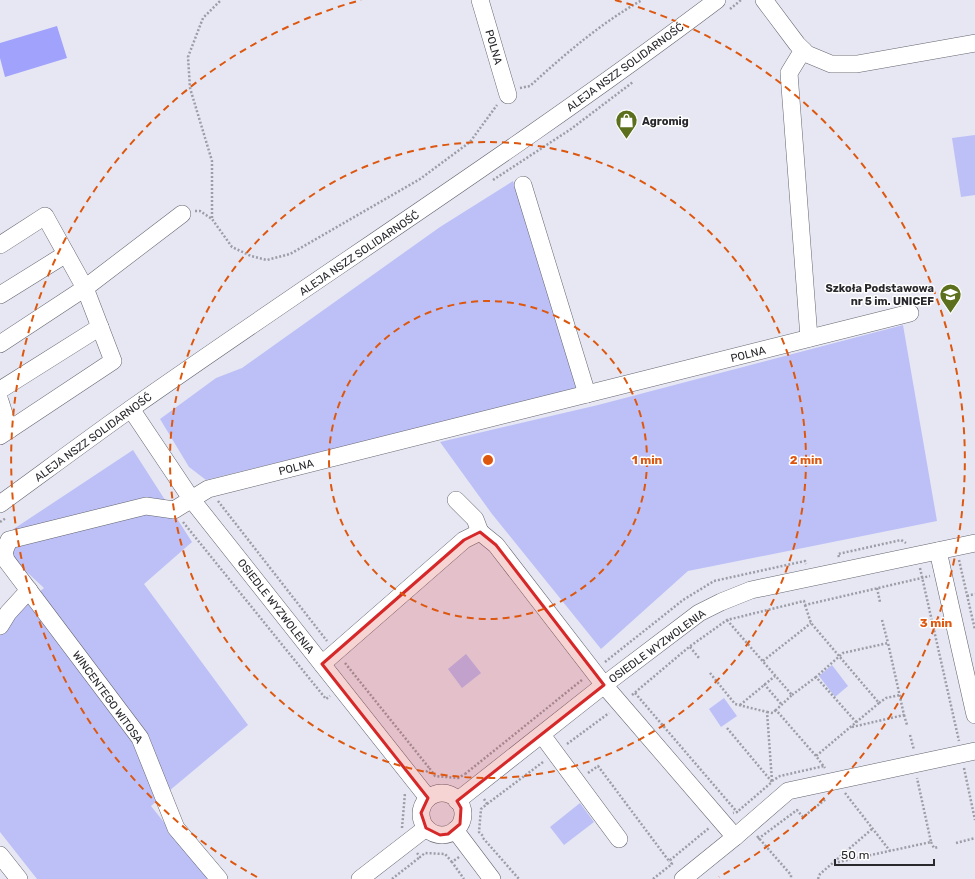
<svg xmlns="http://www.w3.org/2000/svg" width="975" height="879" font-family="Rubik,sans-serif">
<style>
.green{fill:#bdc0f6}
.water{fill:#a1a2fb}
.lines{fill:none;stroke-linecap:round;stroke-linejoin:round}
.minor-casing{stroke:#64656f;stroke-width:18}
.path{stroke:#9c9da6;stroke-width:2.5;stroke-dasharray:2 2;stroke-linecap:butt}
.minor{stroke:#fff;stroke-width:17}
.marked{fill:#d62828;fill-opacity:0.2;stroke:#d62828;stroke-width:3;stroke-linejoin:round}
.ring{fill:none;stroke:#de570e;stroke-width:2;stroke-dasharray:7 5}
.labels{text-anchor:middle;stroke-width:3;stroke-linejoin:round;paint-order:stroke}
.street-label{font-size:11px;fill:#28282d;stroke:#fff}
.poi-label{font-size:11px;font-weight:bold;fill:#28282d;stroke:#fff;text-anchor:start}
.centre{fill:#de570e;stroke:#fff;stroke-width:2}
.ring-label{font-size:12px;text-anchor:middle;font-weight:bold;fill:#de570e;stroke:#fff;stroke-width:3;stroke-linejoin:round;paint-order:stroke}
</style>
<rect width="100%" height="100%" fill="#e6e7f3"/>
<g class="green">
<polygon points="975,135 975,195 961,197 952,138"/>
<polygon points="513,181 581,389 206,480 189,467 160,419 216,378 242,368 440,227"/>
<polygon points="903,325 937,521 688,571 601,649 492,514 440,442 598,405"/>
<polygon points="133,450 192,542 144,584 248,725 151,806 209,879 37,879 0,832 0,623 44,588 0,547 0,538"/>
<polygon points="466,654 481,673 462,688 448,669"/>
<polygon points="832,665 848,686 835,697 819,676"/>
<polygon points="724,698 737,716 721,727 709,709"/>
<polygon points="580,803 594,822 564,845 550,827"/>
</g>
<polygon class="water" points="57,26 67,58 5,77 0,58 0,43"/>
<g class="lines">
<defs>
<g id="minor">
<polyline points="480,0 508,95"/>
<polyline points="764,0 797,44 807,54 831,64 857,64 975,43"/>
<polyline points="803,50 789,73 809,338"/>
<polyline points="0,245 45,216 85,288 113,361 0,436"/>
<polyline points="0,295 66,254"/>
<polyline points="0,344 85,288 182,214"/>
<polyline points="0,390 100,327"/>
<polyline points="587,394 910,313"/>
<polyline points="0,401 9,430"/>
<polyline points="131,409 192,500 428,798"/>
<polyline points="456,500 475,519 480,532"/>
<path d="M 0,504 C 44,472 87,440 132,408 C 327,271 527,143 717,0"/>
<polyline points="938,551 975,715"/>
<polyline points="0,626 8,613 29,590"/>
<polyline points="322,664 464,540 480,532 496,545 604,685 735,837 788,791 975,751"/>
<polyline points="542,735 619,839"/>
<circle cx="442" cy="814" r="21"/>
<polyline points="457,801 604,685 699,613 721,602 751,590 975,543"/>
<polyline points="455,830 492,879"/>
<polyline points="0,855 19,879"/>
<polyline points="219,879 176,828 140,738 6,560 4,552 9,540 146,506 174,510 208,489 587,394 523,185"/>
<polyline points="360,879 426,828"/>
<polyline points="683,879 735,837"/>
</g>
</defs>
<use href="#minor" class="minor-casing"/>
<g class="path">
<polyline points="730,9 741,0"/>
<path d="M 520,88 L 530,86 C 565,54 601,23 642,0"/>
<polyline points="493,180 571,129 633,82"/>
<polyline points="195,211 200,211 212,219 232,247 251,256 267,260 290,254 420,179 470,142 497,105"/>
<polyline points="212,218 212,161 190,88 188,57 203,18 221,0"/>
<polyline points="218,501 327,641"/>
<polyline points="0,522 6,518"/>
<polyline points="183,522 326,699 330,696"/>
<polyline points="839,557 838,554 901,540 906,543"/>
<polyline points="959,560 975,630"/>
<polyline points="920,568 959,741"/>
<polyline points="877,588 880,602"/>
<polyline points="967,596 975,594"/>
<polyline points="805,605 811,623 879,703 816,756"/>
<polyline points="727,620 792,695 776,710 816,756 825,768"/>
<polyline points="882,620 888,643"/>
<polyline points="690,647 699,658"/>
<polyline points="763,661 811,623"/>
<polyline points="605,662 683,600 714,581 805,561 806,564"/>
<polyline points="345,663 430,769"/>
<polyline points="710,673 735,704 767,712 772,781"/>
<polyline points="764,684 782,705"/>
<polyline points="635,693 737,812 733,813"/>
<polyline points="632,695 689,647 727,620 804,601 805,605 930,576"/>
<polyline points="792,695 816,677"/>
<polyline points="879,703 886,698 900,695"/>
<polyline points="740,705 775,676"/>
<polyline points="767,712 773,713 776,710"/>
<polyline points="904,715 907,725"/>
<polyline points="852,727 904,715 888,643 843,653 816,677 857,723"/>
<polyline points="727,728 772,782 737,812"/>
<polyline points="910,735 914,750"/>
<polyline points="567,744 609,713"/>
<polyline points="964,768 975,820"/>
<polyline points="426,772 430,769 435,776 458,778 465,774"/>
<polyline points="588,773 598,766 669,861 709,828"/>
<polyline points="465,774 582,680"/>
<polyline points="772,781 780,776 824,766"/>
<polyline points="845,793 890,851"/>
<polyline points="484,799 487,804 481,809 479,832 484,837"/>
<polyline points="487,804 543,762"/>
<polyline points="402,828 405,793"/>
<polyline points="757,836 791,875 791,879"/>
<polyline points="483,838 519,879"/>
<polyline points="758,839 797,810 803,817 826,799"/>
<polyline points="931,842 934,848 938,847"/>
<polyline points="956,843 975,838"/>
<polyline points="417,853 420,857 425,853 445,854 452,862"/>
<polyline points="459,857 452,862 464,879"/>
<polyline points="834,863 931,842 917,778"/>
<polyline points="392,879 420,857"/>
<polyline points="653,879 672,864 669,861"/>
<polyline points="818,879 820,874 872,829"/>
</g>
<use href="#minor" class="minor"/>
</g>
<path class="marked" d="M 480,532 L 496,545 L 604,685 L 457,801 L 461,808 L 460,824 L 448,834 L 440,835 L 426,828 L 421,813 L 428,798 L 322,664 L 464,540 Z"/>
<g class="ring">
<circle cx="488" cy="460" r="159"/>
<circle cx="488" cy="460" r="318"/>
<path d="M257 877A477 477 0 0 1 361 0M615 0A477 477 0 0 1 719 877"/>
</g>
<defs>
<symbol id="shop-pin" viewBox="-11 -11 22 30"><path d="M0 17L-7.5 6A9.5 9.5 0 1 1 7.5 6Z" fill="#5c6f1c" stroke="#fff"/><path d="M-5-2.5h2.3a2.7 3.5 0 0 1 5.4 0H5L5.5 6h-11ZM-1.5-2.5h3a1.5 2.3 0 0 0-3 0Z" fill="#fff"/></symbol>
<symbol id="school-pin" viewBox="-11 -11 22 30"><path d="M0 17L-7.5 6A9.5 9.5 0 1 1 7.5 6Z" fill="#5c6f1c" stroke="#fff"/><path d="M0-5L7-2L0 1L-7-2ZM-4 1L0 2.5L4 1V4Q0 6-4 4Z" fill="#fff"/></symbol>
</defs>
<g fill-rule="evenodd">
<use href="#shop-pin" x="614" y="108" width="25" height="34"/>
<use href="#school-pin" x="938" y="282" width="25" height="34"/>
</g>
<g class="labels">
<g class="street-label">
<text transform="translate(494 47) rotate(74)" y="4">POLNA</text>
<text transform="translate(625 67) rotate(-36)" y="4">ALEJA NSZZ SOLIDARNOŚĆ</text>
<text transform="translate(359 253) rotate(-34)" y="4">ALEJA NSZZ SOLIDARNOŚĆ</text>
<text transform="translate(748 354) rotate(-14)" y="4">POLNA</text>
<text transform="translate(93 437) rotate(-36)" y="4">ALEJA NSZZ SOLIDARNOŚĆ</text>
<text transform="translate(296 467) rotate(-14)" y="4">POLNA</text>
<text transform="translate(276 606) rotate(52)" y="4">OSIEDLE WYZWOLENIA</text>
<text transform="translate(657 646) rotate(-36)" y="4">OSIEDLE WYZWOLENIA</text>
<text transform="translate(108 697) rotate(54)" y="4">WINCENTEGO WITOSA</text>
</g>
<g class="poi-label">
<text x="642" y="125">Agromig</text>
<text x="934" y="292" text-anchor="end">Szkoła Podstawowa<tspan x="934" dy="13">nr 5 im. UNICEF</tspan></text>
</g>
</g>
<circle cx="488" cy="460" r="6" class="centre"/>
<g class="ring-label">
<text x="647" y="464">1 min</text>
<text x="806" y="464">2 min</text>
<text x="936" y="627">3 min</text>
</g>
<path d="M835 859v6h99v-6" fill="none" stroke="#28282d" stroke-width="2"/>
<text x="841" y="859" font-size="12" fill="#28282d" stroke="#ffffff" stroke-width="3" paint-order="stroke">50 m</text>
</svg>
